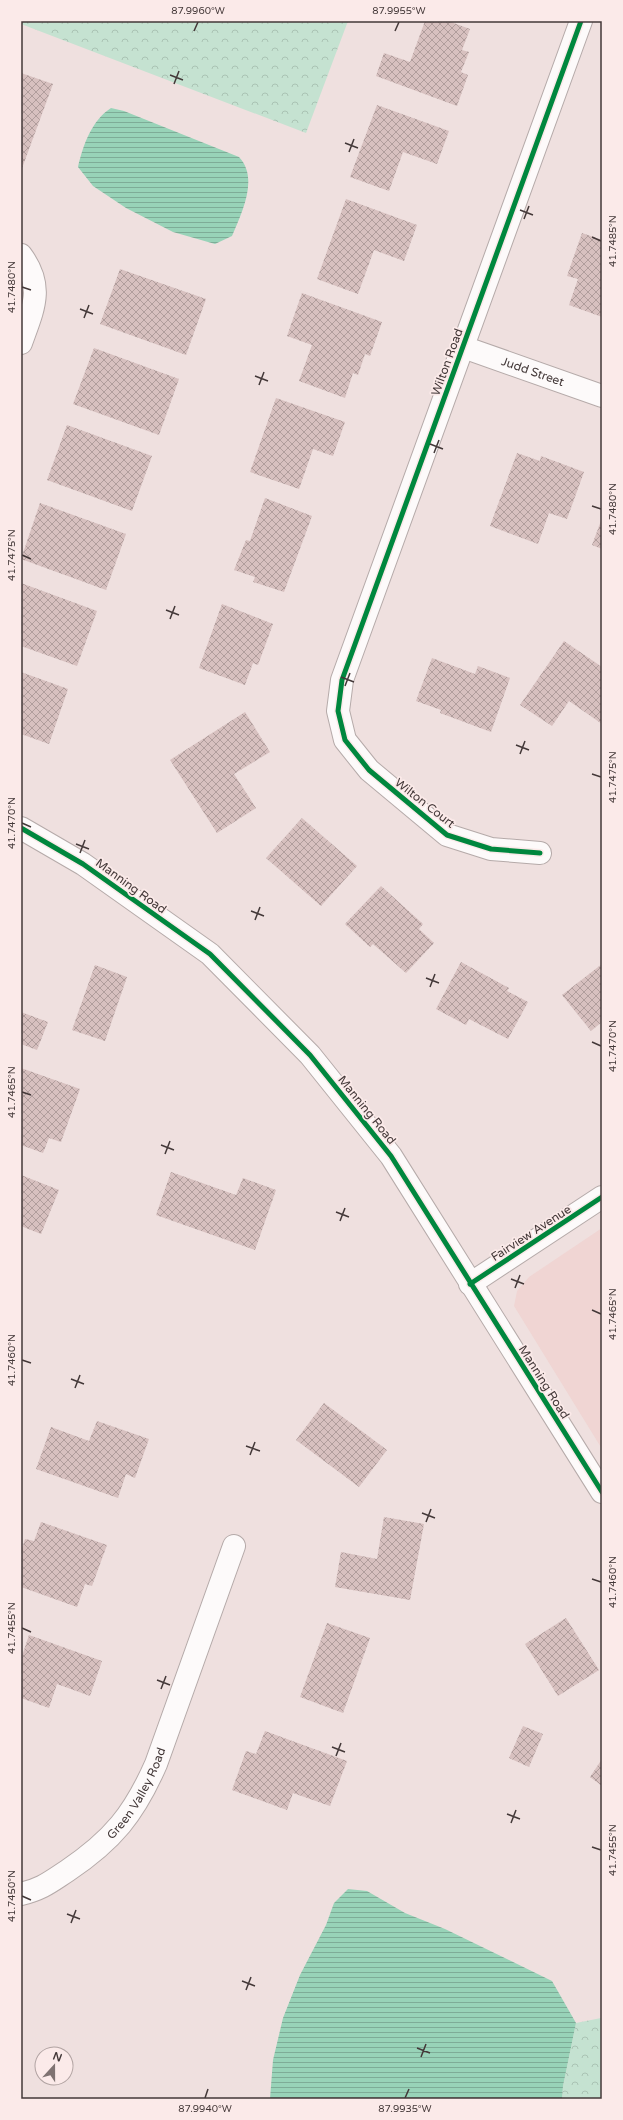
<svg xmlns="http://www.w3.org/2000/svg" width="623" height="2120" font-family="'Varela Round',sans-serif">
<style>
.built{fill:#f0d5d3}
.forest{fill:url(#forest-crowns)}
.water{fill:url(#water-rules)}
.building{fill:url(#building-cross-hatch)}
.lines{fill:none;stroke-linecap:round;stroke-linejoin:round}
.street-casing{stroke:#b5aaa9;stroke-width:24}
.secondary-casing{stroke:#b5aaa9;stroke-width:24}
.street{stroke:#fdfafa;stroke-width:22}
.secondary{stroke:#fdfafa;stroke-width:22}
.cycleway-casing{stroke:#fbeae9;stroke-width:8}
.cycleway{stroke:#00873e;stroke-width:5}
.ticks{fill:none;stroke:#433838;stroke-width:1.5}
.labels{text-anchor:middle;stroke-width:3.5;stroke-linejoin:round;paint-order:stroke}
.street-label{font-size:12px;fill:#433838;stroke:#fbeae9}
.neatline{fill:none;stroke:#433838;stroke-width:1.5}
.ticks-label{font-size:10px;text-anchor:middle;fill:#433838}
</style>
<defs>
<pattern id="forest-crowns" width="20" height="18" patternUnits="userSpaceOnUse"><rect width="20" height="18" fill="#c5e2d1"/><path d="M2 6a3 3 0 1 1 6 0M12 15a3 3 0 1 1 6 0" fill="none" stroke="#aac3b4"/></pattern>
<pattern id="water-rules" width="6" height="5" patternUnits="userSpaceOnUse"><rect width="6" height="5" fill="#98d3b8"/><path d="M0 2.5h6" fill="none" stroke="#7eac97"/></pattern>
<pattern id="building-cross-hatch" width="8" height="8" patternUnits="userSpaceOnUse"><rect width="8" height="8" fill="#d7c0bf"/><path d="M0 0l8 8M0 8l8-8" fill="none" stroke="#b09d9c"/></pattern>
</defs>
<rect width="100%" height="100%" fill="#efe0df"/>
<polygon class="built" points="602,1228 602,1449 514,1306 517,1291 529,1277"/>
<g class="forest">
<polygon points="21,21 348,21 306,133 21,24"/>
<polygon points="601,2018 602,2099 562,2099 563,2086 576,2023"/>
</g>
<g class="water">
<path d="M 111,108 L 124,111 L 239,157 C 259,178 242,212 232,236 L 215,244 L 173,232 L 126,208 L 93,186 L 78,167 C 83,145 92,120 111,108 Z"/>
<polygon points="348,1889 367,1891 405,1913 445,1929 552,1981 576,2023 563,2086 562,2099 270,2099 273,2060 283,2018 300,1975 326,1925 334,1903"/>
</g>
<g class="building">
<polygon points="425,21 448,21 470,29 462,50 469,52 461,72 468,75 457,106 376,76 384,53 410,62"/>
<polygon points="21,73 53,84 21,171"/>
<polygon points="377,105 449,131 437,164 403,152 389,191 350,177"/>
<polygon points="346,199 417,225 404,261 374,250 358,294 317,279"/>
<polygon points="582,233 602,240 602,317 569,305 578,279 567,276"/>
<polygon points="120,269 206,299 186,355 100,324"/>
<polygon points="302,293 382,322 370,356 365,354 358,375 353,373 345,398 299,381 312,345 287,336"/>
<polygon points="94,348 179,379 159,435 73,404"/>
<polygon points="276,398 345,422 333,456 313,449 299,489 250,472"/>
<polygon points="67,425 152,456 132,511 47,480"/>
<polygon points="517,453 540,461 541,456 584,472 567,519 549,513 538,544 490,526"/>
<polygon points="265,498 312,516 284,592 253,582 255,577 234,570 246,540 250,541"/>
<polygon points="40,503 126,534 106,590 21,559"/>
<polygon points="602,518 602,549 592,545"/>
<polygon points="21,583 97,611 77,666 21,646"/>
<polygon points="222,604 273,624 258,665 253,663 245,685 199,668"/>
<polygon points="564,641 602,667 602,724 569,701 552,726 520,705"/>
<polygon points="432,658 475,674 478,666 510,678 491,732 440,713 441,710 416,701"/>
<polygon points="21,672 68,689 49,744 21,734"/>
<polygon points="245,712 270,752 234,774 256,808 217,833 170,760"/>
<polygon points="302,818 357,866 321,906 266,858"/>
<polygon points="381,886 423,924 419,929 434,943 406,973 373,944 370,947 345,924"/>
<polygon points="461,962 509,988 507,991 528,1002 508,1039 469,1019 466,1025 436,1009"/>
<polygon points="602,964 602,1022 591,1031 562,995"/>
<polygon points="95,965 127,977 105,1041 72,1030"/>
<polygon points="21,1012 48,1022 37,1050 21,1044"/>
<polygon points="21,1068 80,1089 61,1142 49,1138 43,1153 21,1145"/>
<polygon points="171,1172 236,1195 243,1178 276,1190 255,1250 156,1215"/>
<polygon points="21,1175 59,1190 41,1234 21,1226"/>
<polygon points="324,1403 387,1450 359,1487 296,1440"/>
<polygon points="97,1421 149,1439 135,1478 126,1474 118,1498 36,1469 51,1427 89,1441"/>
<polygon points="384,1517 424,1524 410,1600 335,1587 341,1552 377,1559"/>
<polygon points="41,1522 107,1545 92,1586 85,1584 77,1607 21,1587 21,1552 25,1539 34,1541"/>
<polygon points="566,1618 599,1670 558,1696 525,1644"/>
<polygon points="327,1623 370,1638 343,1713 300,1697"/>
<polygon points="29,1635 102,1661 90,1696 57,1684 49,1708 21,1698 21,1659"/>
<polygon points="523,1726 543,1734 529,1767 509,1758"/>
<polygon points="265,1731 347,1761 330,1806 293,1793 287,1810 232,1790 246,1751 256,1754"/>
<polygon points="602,1759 602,1786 590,1777"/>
</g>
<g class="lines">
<defs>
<g id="street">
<path d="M 21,255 C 45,287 33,309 21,343"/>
<path id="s1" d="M 463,347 L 602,396"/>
<polyline points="540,853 491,849 447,835 369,770 345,740 338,711 342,680 581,21"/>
<path id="s2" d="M 21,1894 C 42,1889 50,1882 67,1871 C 113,1840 134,1814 156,1764 L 234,1546"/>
</g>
<g id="secondary">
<polyline points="21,828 83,864 210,954 310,1055 391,1156 602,1492"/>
<polyline points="470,1284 602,1197"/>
</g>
</defs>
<use href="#street" class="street-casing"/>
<use href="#secondary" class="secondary-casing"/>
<use href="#street" class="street"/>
<use href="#secondary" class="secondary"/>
<defs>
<g id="cycleway">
<polyline points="21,828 83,864 210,954 310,1055 391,1156 602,1492"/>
<polyline points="540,853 491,849 447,835 369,770 345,740 338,711 342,680 581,21"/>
<polyline points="470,1284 602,1197"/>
</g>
</defs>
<use href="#cycleway" class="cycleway-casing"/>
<use href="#cycleway" class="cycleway"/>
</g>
<path class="ticks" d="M 194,31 L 198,22M 395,31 L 399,22M 170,75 L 183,80M 174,84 L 179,71M 345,143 L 358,148M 349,152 L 354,139M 520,210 L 533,215M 524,219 L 529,206M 592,237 L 601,241M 22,287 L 31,290M 80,309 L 93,314M 84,318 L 89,305M 255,376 L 268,381M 259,385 L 264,372M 430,444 L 443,449M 434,453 L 439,440M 592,506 L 601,509M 22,555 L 31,559M 166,610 L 179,615M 170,619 L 175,606M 341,677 L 354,682M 345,686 L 350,673M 516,745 L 529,750M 520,754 L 525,741M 592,774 L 601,777M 22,823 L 31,827M 76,844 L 89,849M 80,853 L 85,840M 251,911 L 264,916M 255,920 L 260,907M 426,978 L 439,983M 430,987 L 435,974M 592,1042 L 601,1046M 22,1092 L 31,1095M 161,1145 L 174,1150M 165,1154 L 170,1141M 336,1212 L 349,1217M 340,1221 L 345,1208M 511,1279 L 524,1284M 515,1288 L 520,1275M 592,1310 L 601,1314M 22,1360 L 31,1363M 71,1379 L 84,1384M 75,1388 L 80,1375M 246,1446 L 260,1451M 250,1455 L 255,1442M 422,1513 L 435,1518M 426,1522 L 431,1509M 592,1579 L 601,1582M 22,1628 L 31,1632M 157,1680 L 170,1685M 161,1689 L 166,1676M 332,1747 L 345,1752M 336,1756 L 341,1743M 507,1814 L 520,1819M 511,1823 L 516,1810M 592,1847 L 601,1850M 22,1896 L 31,1900M 67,1914 L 80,1919M 71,1923 L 76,1910M 242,1981 L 255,1986M 246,1990 L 251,1977M 417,2048 L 430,2053M 421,2057 L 426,2044M 205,2098 L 208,2089M 405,2098 L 409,2089"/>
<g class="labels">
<g class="street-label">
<text transform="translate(447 362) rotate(-70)" y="4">Wilton Road</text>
<text dy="4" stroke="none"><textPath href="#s1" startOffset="74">Judd Street</textPath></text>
<text transform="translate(425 803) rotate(38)" y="4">Wilton Court</text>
<text transform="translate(131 886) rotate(36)" y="4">Manning Road</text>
<text transform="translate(367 1110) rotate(51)" y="4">Manning Road</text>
<text transform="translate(531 1233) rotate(-33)" y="4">Fairview Avenue</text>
<text transform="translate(544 1382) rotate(58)" y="4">Manning Road</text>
<text dy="4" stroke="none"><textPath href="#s2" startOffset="158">Green Valley Road</textPath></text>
</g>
</g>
<rect width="623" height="2120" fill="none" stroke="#fbeae9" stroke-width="44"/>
<g transform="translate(54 2066) rotate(21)"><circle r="19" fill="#fbeae9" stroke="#b1a3a2"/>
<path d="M0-3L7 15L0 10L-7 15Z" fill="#7f7372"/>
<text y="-6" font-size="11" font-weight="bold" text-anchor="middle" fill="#433838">N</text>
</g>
<rect x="22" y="22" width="579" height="2076" class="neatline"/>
<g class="ticks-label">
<text x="198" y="14">87.9960°W</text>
<text x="399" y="14">87.9955°W</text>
<text transform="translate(612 241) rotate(-90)" y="4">41.7485°N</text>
<text transform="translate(11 287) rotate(-90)" y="4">41.7480°N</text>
<text transform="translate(612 509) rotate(-90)" y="4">41.7480°N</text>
<text transform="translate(11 555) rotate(-90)" y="4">41.7475°N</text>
<text transform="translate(612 777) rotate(-90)" y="4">41.7475°N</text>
<text transform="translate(11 823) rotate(-90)" y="4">41.7470°N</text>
<text transform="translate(612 1046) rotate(-90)" y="4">41.7470°N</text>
<text transform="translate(11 1092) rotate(-90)" y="4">41.7465°N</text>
<text transform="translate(612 1314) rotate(-90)" y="4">41.7465°N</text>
<text transform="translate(11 1360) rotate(-90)" y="4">41.7460°N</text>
<text transform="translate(612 1582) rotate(-90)" y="4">41.7460°N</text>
<text transform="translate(11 1628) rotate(-90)" y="4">41.7455°N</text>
<text transform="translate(612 1850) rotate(-90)" y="4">41.7455°N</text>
<text transform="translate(11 1896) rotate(-90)" y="4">41.7450°N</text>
<text x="205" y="2112">87.9940°W</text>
<text x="405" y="2112">87.9935°W</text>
</g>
</svg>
